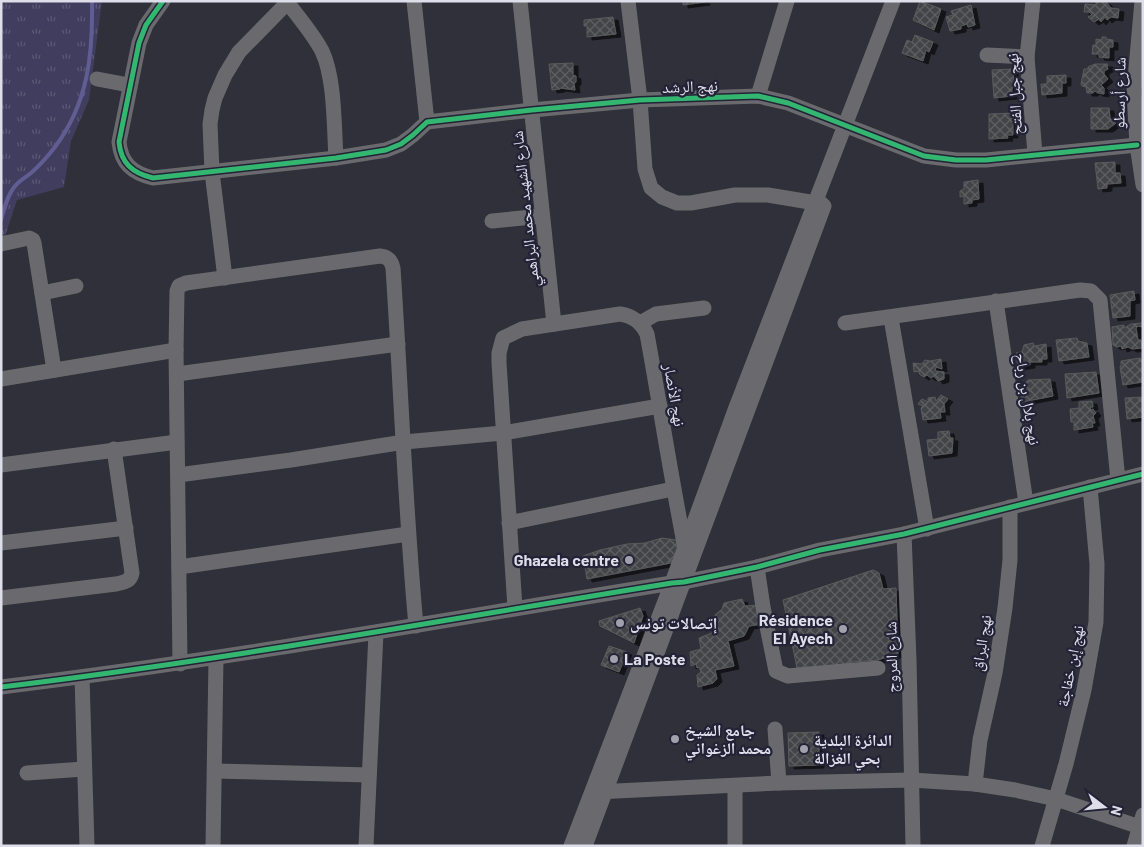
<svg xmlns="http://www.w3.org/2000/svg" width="1144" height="847" font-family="Barlow,'Noto Naskh Arabic',sans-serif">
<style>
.grass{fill:url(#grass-tufts)}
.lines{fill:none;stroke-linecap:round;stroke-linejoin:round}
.stream{stroke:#605d92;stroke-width:4}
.building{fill:url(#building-cross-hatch);stroke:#585b5b;filter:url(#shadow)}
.minor{stroke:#6a6a6e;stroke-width:15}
.cycleway-casing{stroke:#232236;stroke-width:8}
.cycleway{stroke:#33b770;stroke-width:5}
.poi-dot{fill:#a1a1ad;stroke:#232236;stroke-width:2}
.labels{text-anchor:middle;stroke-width:4.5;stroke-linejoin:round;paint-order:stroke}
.street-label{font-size:16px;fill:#dedeeb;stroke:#232236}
.poi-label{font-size:16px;font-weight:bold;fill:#dedeeb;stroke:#232236;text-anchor:start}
</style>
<defs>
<pattern id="grass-tufts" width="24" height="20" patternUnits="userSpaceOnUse" patternTransform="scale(1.25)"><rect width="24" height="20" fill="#403d5e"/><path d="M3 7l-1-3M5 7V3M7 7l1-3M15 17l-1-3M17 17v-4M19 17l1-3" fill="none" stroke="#5b5975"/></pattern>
<pattern id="building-cross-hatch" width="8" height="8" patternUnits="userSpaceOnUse" patternTransform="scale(1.25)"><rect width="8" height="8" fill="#434547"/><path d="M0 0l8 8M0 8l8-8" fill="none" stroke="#5e5f62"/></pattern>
<filter id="shadow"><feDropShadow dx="5" dy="3" stdDeviation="0" flood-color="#0009"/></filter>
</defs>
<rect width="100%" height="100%" fill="#30303b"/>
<polygon class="grass" points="1,1 102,1 89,100 71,141 64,187 17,200 4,239 1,240"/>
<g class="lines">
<path class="stream" d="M 1,220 C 4,209 8,193 16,185 C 20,180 26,177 31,173 C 39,166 48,156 55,147 C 88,103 93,55 92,1"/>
</g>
<g class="building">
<polygon points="683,1 705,1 705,2 683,5"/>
<polygon points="920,1 941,9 934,30 913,20"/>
<polygon points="1096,1 1106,2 1111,8 1119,9 1118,18 1111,17 1107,20 1105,17 1101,22 1099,19 1094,22 1088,17 1092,15 1089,12 1084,12 1085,4 1096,5"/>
<polygon points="971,5 975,25 968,27 967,24 961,26 961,29 950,31 946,17 953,15 951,11"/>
<polygon points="613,17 616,34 587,37 587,26 584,26 584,20"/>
<polygon points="915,35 933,42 929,52 926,50 923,61 902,53 907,40 912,42"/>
<polygon points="1102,37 1106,37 1106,39 1113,40 1113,47 1109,47 1109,58 1099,57 1099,54 1092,54 1093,45 1096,45 1096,39 1102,40"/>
<polygon points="573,63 573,75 576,76 576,82 574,83 575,90 560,88 560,89 552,90 549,64"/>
<polygon points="1095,64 1108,64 1107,66 1108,69 1104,71 1104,74 1108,79 1101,85 1104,88 1104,94 1098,93 1095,91 1093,93 1087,93 1086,87 1082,86 1081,84 1084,69 1088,69 1088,67"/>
<polygon points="1013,69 1014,87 1012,88 1012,96 994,98 992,70"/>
<polygon points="1066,75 1066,83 1062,83 1062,93 1042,95 1041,84 1047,84 1047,76"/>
<polygon points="1091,108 1109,108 1110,118 1116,123 1108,129 1091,129"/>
<polygon points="1013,113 1013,135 1007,135 1008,138 989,139 989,114"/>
<polygon points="1115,162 1115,173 1120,173 1121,183 1107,184 1107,188 1098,189 1095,163"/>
<polygon points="978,180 979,199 972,200 972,203 964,204 964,196 960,197 960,191 964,189 964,182"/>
<polygon points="1134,291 1135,300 1130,301 1130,316 1113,318 1110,295"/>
<polygon points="1143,323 1143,327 1138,326 1136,328 1138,340 1141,340 1142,348 1132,349 1128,347 1122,349 1121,346 1117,347 1113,345 1112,327 1124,325 1124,328 1131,324"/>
<polygon points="1077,338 1078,341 1087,343 1089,357 1059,361 1056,340"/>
<polygon points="1033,343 1034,346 1046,344 1047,359 1042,359 1042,362 1030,362 1030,365 1018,367 1016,353 1022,352 1024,345"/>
<polygon points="1140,358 1143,362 1143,382 1123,385 1120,367 1121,366 1121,361"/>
<polygon points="941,359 942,369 936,367 935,371 944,372 944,379 938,381 934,376 931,378 927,375 924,377 919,374 919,371 914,372 913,363 922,364 925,360 930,361"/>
<polygon points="1096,372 1099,393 1067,398 1065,374"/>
<polygon points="1050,379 1053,396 1022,402 1020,388 1024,388 1026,382 1028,380"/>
<polygon points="941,395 948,399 944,404 945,412 940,412 941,418 923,420 921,408 923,406 918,404 922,399 928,402 928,398 935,397 936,401"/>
<polygon points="1143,397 1143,417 1127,419 1125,398"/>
<polygon points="1092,401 1093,407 1090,407 1091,410 1093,409 1096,413 1093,416 1095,423 1092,423 1093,427 1074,430 1074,422 1071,422 1070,409 1079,408 1079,402"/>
<polygon points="949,431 950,438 953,438 952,453 929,456 927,440 938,439 938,432"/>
<polygon points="662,538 676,540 680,551 671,563 587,579 583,556 600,550 627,544 645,543"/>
<polygon points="873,570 879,573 883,589 896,588 898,654 877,660 852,662 841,665 797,668 783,600"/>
<polygon points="742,599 745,606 759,605 763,624 749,626 744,636 728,641 734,666 715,670 717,679 713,683 698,687 697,675 701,672 699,667 697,668 696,664 691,666 690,652 701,649 699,638 714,632 715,615 722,609 724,603"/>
<polygon points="640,608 643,616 634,643 600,626 599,621"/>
<polygon points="609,646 627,652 619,672 601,665"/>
<polygon points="819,732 819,765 789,766 788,733"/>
</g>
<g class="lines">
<g class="minor">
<path d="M 163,1 L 146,25 L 139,43 L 119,142 C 121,163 132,173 153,178 L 336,158 L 386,150 L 401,144 L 413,135 L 427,122 L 532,110 L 640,100 L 758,96 L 788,103 L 924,156 L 956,160 L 986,160 L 1137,145"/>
<path d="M 286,1 C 298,16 313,34 322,51 C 335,78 334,128 336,158"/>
<polyline points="414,1 427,122"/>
<polyline points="520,1 554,324"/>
<polyline points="628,1 640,100 645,169 651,188 662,197 677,203 691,203 735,195 768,195 822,204"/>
<polyline points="1033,1 1027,57 1035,154"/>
<polyline points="1142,1 1134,91 1137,145 1143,185"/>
<polyline points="987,55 1027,57"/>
<polyline points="97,79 129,85"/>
<polyline points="758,96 787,1"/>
<polyline points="492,221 542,216"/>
<polyline points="1,244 29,238 33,240 34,243 54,370"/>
<polyline points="225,278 212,172 210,124 212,110 215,98 225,75 239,52 289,1"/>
<polyline points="42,293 76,286"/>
<polyline points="996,301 1026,503"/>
<polyline points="891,318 927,529"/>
<polyline points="640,323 656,314 704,308"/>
<polyline points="845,323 1080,290 1091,291 1100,300 1118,480"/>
<polyline points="177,374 398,344"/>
<polyline points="1,379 176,350"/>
<polyline points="1,465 177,442"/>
<polyline points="178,475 291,460 404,442 503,433 660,406"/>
<polyline points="509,523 673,489"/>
<polyline points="904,534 909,660 913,846"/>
<polyline points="1,543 126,528"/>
<polyline points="179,567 408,534"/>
<polyline points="757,567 763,607 776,671 788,676 878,668"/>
<path d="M 1,598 L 116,584 C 124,582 130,582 132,573 L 114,449"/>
<path d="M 515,608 L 499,363 L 499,353 L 503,338 L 522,329 L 620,314 C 633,316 641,322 647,334 C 660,405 671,477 685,548"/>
<path d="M 180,664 L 176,350 L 177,291 L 179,286 L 186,283 L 380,256 C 388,257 391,260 393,268 C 401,388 405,507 416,626"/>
<polyline points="82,677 87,846"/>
<path d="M 1,687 C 226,660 448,619 672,583 L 684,582 L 757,567 L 820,550 L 904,534 L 1143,474"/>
<polyline points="775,729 779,783"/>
<polyline points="215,771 369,775"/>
<polyline points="27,773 84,769"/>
<polyline points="975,784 980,740 995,673 1005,608 1010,560 1010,507"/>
<polyline points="735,786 735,846"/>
<polyline points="596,792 779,783 911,780 975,784 1015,790 1056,799 1143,828"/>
<polyline points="213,846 216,659"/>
<polyline points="366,846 376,633"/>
<polyline points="571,846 672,583 735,410 893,1"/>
<polyline points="585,846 824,206"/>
<polyline points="1042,846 1066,764 1084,690 1096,622 1097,564 1090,487"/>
<polyline points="1134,846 1143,815"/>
</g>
<defs>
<g id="cycleway">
<path d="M 163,1 L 146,25 L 139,43 L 119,142 C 121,163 132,173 153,178 L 336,158 L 386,150 L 401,144 L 413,135 L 427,122 L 532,110 L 640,100 L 758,96 L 788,103 L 924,156 L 956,160 L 986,160 L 1137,145"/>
<path d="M 1,687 C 226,660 448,619 672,583 L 684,582 L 757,567 L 820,550 L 904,534 L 1143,474"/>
</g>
</defs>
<use href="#cycleway" class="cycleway-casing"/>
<use href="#cycleway" class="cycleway"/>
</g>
<g class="poi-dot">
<circle cx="629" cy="560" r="5"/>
<circle cx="620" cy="623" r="5"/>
<circle cx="843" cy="629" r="5"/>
<circle cx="614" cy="659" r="5"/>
<circle cx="675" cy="739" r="5"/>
<circle cx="804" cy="749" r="5"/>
</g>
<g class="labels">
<g class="street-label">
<text transform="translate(690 86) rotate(-2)" y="6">نهج الرشد</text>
<text transform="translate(1119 93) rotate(-89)" y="6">شارع أرسطو</text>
<text transform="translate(1014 94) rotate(-93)" y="6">نهج جبل الفتح</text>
<text transform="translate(525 209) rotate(-96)" y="6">شارع الشهيد محمد البراهمي</text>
<text transform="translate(675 395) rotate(80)" y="6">نهج الأنصار</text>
<text transform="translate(1028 399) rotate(81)" y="6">نهج بلال بن رباح</text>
<text transform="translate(981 643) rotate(-81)" y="6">نهج البراق</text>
<text transform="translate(891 657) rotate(-91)" y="6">شارع المروج</text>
<text transform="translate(1070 666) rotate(-79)" y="6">نهج إبن خفاجة</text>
</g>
<g class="poi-label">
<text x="619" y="566" text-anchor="end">Ghazela centre</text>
<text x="833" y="626" text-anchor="end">Résidence<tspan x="833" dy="18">El Ayech</tspan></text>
<text x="630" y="629">إتصالات تونس</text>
<text x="624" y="665">La Poste</text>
<text x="685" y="736">جامع الشيخ<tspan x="685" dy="18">محمد الزغواني</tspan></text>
<text x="814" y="746">الدائرة البلدية<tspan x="814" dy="18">بحي الغزالة</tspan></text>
</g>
</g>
<rect width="1144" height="847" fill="none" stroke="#dedeeb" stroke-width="5"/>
<g transform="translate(1104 807) rotate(106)" stroke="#232236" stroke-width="4" paint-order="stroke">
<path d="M0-4L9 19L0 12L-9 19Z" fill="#dedeeb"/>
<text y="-8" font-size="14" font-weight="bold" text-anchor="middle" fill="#dedeeb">N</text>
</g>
</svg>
